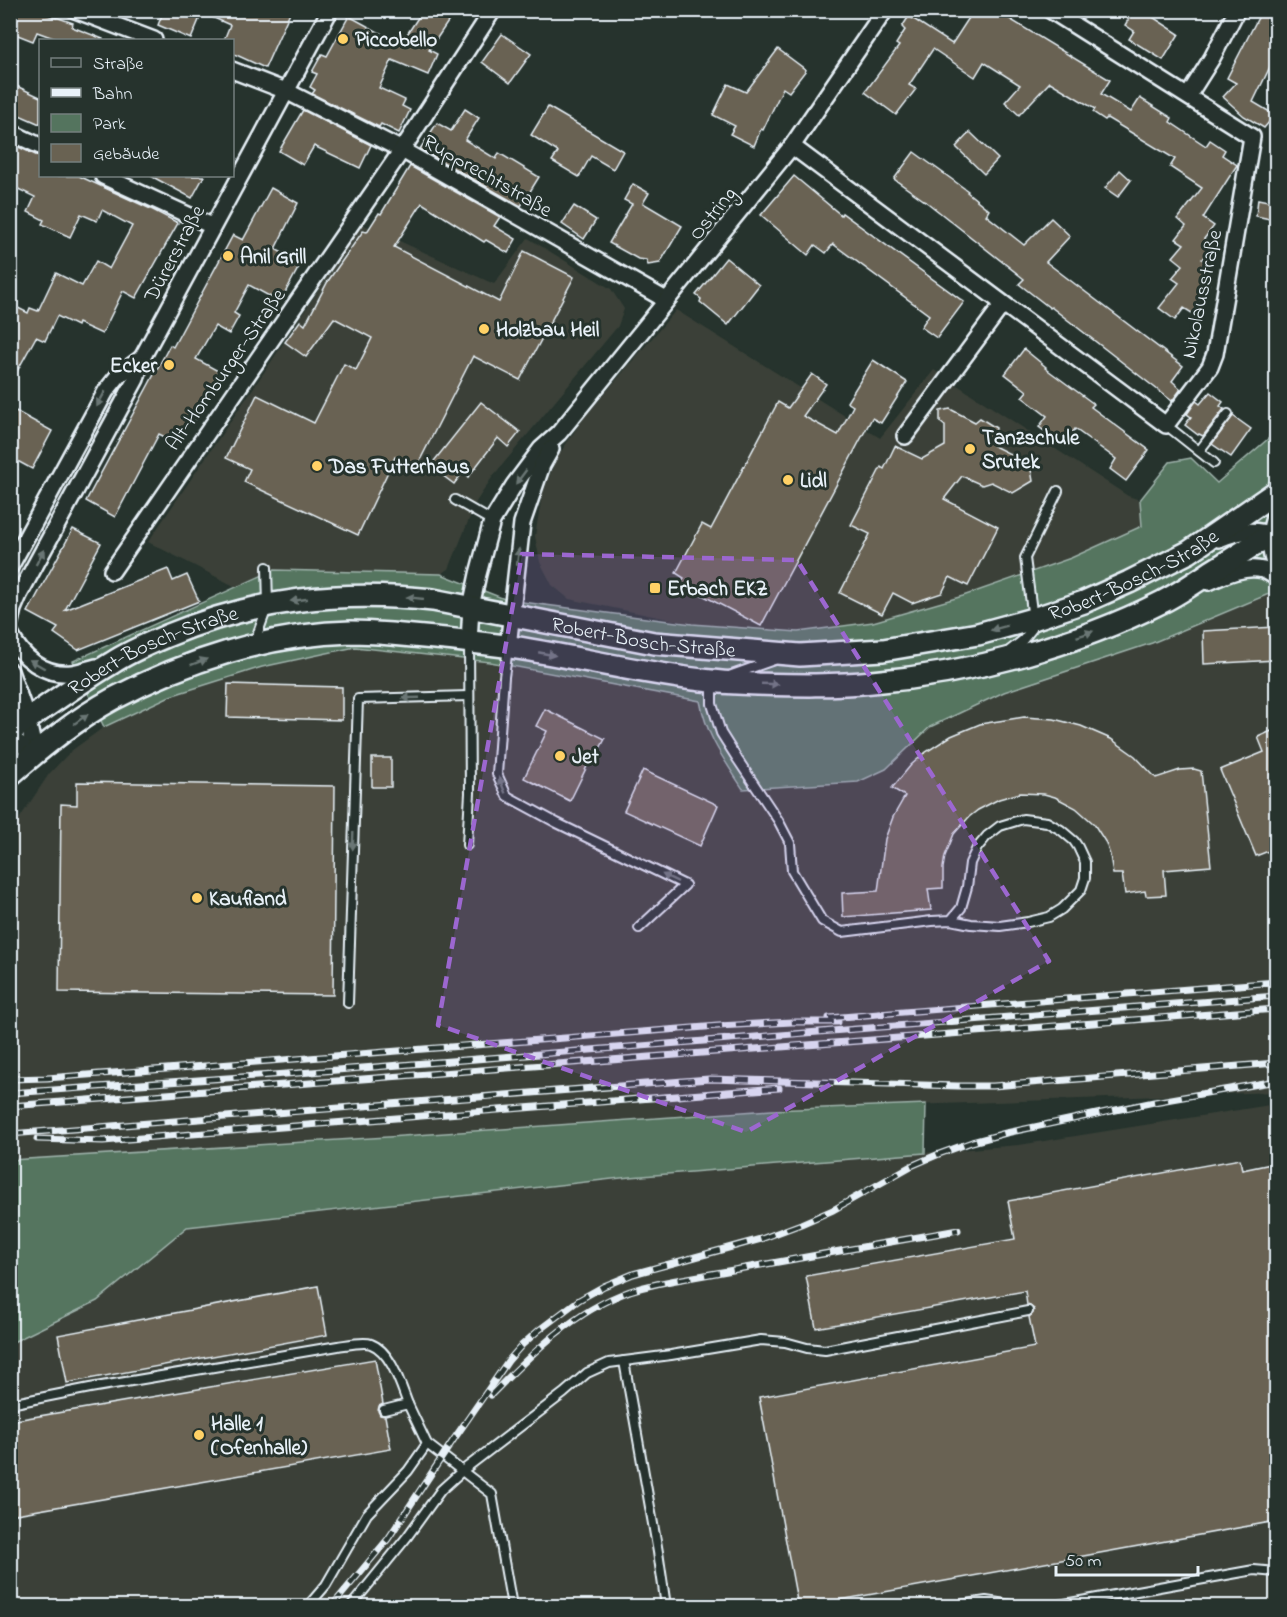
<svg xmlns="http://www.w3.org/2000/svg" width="1287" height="1617" font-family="'Indie Flower',sans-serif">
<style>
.built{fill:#3a4138}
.green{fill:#54745e;stroke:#9eb2ab;stroke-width:1.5}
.building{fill:#696252;stroke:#e8f1f8;stroke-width:1.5}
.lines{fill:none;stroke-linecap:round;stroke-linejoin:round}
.lane-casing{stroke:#e8f1f8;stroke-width:12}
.street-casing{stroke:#e8f1f8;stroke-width:20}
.secondary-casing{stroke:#e8f1f8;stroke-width:26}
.lane{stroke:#26332d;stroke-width:8}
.street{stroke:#26332d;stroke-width:15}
.secondary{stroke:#26332d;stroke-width:21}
.rail-casing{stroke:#e8f1f8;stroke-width:7}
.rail{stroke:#26332d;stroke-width:4.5;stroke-dasharray:14;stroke-linecap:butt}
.oneway{fill:#6a7674}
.marked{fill:#9c67d0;fill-opacity:0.2;stroke:#9c67d0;stroke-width:4.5;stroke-dasharray:12 8;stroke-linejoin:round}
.poi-dot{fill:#ffd166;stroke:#26332d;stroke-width:2}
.labels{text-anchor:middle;stroke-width:6;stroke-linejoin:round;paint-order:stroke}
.poi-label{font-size:21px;font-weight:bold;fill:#e8f1f8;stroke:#26332d;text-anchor:start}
.street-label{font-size:21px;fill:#e8f1f8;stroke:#26332d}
</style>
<rect width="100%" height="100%" fill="#26332d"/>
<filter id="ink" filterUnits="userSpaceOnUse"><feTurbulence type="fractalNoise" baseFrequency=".0167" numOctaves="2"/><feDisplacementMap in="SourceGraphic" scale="12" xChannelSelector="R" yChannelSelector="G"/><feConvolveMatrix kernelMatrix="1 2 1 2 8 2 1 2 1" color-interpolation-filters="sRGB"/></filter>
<g filter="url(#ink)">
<g class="built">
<polygon points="362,224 494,284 528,238 611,289 624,309 618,326 493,476 476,502 449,569 441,574 274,570 236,587 148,542 273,359"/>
<polygon points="676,310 880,438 934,370 1128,496 1140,500 1142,526 1071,558 963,596 873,622 798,632 692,624 569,599 552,585 540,562 535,536 542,495 556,459 583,419"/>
<polygon points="1276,591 1276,1092 772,1110 388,1137 11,1160 11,831 49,774 71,751 104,727 170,696 262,667 355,647 490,662 700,701 703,717 743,789 858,782 886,769 930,727 1004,692 1152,643"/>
<polygon points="1276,1104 1276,1606 11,1606 11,1343 97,1301 187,1227 630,1177 1019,1145"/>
</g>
<g class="green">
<path d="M 1276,404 L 1276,591 L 1152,643 L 1004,692 L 930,727 L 886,769 L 858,782 L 743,789 C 723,758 707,737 700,701 L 490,662 L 355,647 L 262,667 L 170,696 L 104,727 L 73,661 L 274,570 L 441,574 L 507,600 L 692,624 L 798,632 L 873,622 L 963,596 L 1071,558 L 1142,526 L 1140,500 L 1170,462 L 1191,458 L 1217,483 L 1269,438 Z"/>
<polygon points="926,1104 925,1153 630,1177 187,1227 97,1301 11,1343 11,1160 388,1137 772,1110"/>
</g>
<g class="building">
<polygon points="10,10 34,10 56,18 56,17 73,23 72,27 103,39 103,40 59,40 37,32 33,41 10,32"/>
<polygon points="164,10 191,10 201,15 191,39 158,25"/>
<polygon points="196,10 291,10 265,68 232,53 232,40 224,40 230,25"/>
<polygon points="423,10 456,10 429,50 437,54 428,75 392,60 379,88 405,100 402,106 410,110 399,133 381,124 379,127 312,94 315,90 310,87 317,74 312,72 322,54 327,56 349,16 400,44 403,38 404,39"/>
<polygon points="974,10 995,10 1110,80 1101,94 1131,112 1140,98 1172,118 1170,122 1206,146 1210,140 1225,150 1222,155 1237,165 1203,218 1214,226 1204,239 1212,246 1202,259 1209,264 1199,278 1209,285 1198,298 1204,303 1195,315 1184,308 1175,320 1159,308 1179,283 1172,278 1183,265 1173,257 1184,244 1176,239 1186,226 1178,219 1202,188 1170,167 1175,159 1107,118 1105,120 1093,112 1095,109 1050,82 1019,115 1005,102 1020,85 984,62 975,77 933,49 909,85 916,89 896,115 865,92 899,46 896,44 905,30 902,27 909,16 952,44"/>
<polygon points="1134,10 1142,10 1179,34 1163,60 1129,39 1134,31 1125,25"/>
<polygon points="1262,10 1276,10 1276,72 1270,67 1253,102 1275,115 1264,128 1244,116 1223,97 1236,83 1227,78"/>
<polygon points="502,34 531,54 510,83 482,62"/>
<polygon points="778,49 806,70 789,92 783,88 763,130 761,129 754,146 730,134 735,126 713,115 728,84 746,92"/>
<polygon points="10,83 40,97 40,124 10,111"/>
<polygon points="548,107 623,151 613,169 591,156 579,177 552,161 558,152 531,135"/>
<polygon points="465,109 479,118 465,140 496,159 499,153 539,177 521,206 420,149 437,123 451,131"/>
<polygon points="303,110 371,145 360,168 314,146 303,165 279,151"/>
<polygon points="970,132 998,159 984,174 956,147"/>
<polygon points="10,143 40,157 40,176 79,176 153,210 178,223 136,298 123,291 102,334 78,323 77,326 57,316 45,341 36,337 10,384 10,304 28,313 30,308 38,311 56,273 82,286 96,261 109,269 132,226 102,210 97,221 81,214 70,237 42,224 44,220 28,212 35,197 10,185"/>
<polygon points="914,152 968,191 967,192 989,210 986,215 1024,245 1051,218 1070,236 1046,262 1183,366 1172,381 1181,389 1172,401 1051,307 1050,308 1019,284 1024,279 929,204 894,179"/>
<polygon points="410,166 500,217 494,226 516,239 508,253 486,240 484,242 422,203 394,247 499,302 524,251 574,277 520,380 473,356 416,468 395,457 358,535 244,482 250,469 226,458 257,395 314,423 344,364 356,370 372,338 334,318 306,357 285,342 300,321 305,325 328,281 363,231 367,232 379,213 381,214"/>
<polygon points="1120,170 1131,180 1118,197 1105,188"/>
<polygon points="151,176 204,176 192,198"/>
<polygon points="794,176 841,215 842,213 964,302 937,338 921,327 929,315 833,244 826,253 815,245 808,255 761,215"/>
<polygon points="633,184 649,193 643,203 682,226 660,263 648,265 646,260 638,259 609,243 632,204 624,200"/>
<polygon points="271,188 298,203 275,249 301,263 280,302 249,285 234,313 239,316 229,334 215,326 196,359 220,372 195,420 190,418 177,443 159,434 115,517 86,501 170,345 173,347 233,235 243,240"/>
<polygon points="1258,199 1273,202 1270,219 1256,216"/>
<polygon points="574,206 596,220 584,239 562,224"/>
<polygon points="726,258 759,285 728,325 700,302 701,299 696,295"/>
<polygon points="1024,349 1046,367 1045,368 1094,404 1091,407 1149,450 1126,481 1110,469 1116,459 1075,429 1063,445 1039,427 1047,416 1022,397 1027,391 1005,374"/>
<polygon points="873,360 907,382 881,423 872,418 761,626 681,584 684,578 676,573 702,524 711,529 778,402 788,408 812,374 826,384 803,416 838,435 853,406 847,402"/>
<polygon points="1210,392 1223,402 1220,406 1224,409 1203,436 1199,434 1198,435 1185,425 1191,417 1187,414 1196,401 1200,404"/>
<polygon points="481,402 520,432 508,447 498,438 468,477 463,472 454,484 430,466"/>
<polygon points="10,408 52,431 32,469 10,457"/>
<polygon points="950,409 975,422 980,418 996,428 994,446 1030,464 1033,481 1013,493 991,482 982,485 962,476 944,499 998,527 968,586 950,577 942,593 912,603 893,593 882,614 840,593 870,534 851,525 881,467 884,469 895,446 922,459 945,446 945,426 940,422 940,411"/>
<polygon points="1233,416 1251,429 1231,457 1212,444"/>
<polygon points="73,529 101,543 65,610 168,569 173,581 187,575 199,601 78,650 54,633 58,628 28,612"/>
<polygon points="1276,627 1276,660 1204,664 1203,631"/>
<polygon points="228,684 342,687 342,720 227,717"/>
<polygon points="545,709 605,739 597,754 594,752 570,801 524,778 547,731 536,726"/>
<polygon points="1024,717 1054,719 1081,726 1111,739 1135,756 1156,778 1180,770 1194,769 1201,771 1211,866 1164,870 1166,895 1146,896 1145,891 1125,894 1122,874 1113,874 1110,855 1106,843 1094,824 1076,808 1055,797 1044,794 1020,793 999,799 978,810 969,817 954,834 945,856 943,868 943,888 928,889 931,910 843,917 842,893 878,891 885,839 893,817 905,796 892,788 911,765 926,752 951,736 980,724"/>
<polygon points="1276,729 1276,848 1256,856 1220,770 1264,752 1258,737"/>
<rect x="372" y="758" width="19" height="29"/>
<polygon points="643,770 718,805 700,846 624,811"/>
<polygon points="77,782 335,786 333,995 59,992 61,804 77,805"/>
<polygon points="1240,1159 1242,1170 1276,1163 1276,1521 807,1606 798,1606 759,1397 1035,1347 1029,1317 1033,1313 1034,1309 1030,1306 1027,1305 1025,1291 816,1328 806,1276 1015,1239 1008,1201"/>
<polygon points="318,1286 327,1335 67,1383 58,1335"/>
<polygon points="375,1359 383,1404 379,1406 378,1411 380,1415 385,1416 391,1449 10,1515 10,1421"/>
</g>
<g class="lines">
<defs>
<g id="lane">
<polyline points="1166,425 1214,463"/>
<polyline points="1199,451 1228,414"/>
<polyline points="455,500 492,521"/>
<polyline points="255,641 268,605 267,567"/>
<polyline points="508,648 504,677 497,774 507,796 557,823 685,885 639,928"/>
<polyline points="1009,651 1023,640 1032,629 1033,619 1025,558 1058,491"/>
<polyline points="729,676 774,660"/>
<polyline points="712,682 712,704 721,733 738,760 778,820 790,843 792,871 822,921 842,932 932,921 951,920 971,924 1000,926 1028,922 1049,917 1062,909 1081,890 1085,878 1085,862 1078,847 1074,841 1061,830 1047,822 1023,819 1000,826 987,836 977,848 970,863 967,887 961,908 951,920"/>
<polyline points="467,845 470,793 469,644"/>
<polyline points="348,1003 358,699 469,696"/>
<polyline points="624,1361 658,1552 666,1606"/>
<path d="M 10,1404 L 90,1388 L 338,1346 C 346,1345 364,1341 371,1344 C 391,1351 401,1386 408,1404"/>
<polyline points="384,1410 408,1404 427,1444 492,1494 512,1606"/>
<polyline points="308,1606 326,1585 367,1514 408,1471 427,1444"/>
<polyline points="351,1606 407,1537 441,1490 462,1471 564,1393 587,1373 609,1363 671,1355 761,1340 785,1342 807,1348 825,1350 1028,1311"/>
<polyline points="954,1606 986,1601 1018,1606"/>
<polyline points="1053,1606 1254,1570 1276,1572"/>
</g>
<g id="street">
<polyline points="75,10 154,40"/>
<polyline points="232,70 286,91 402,150 666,300"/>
<polyline points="1188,96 1212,58 1237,10"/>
<polyline points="10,132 40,146"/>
<polyline points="792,146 1166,425 1210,367 1215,354 1252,137 1050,10"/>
<polyline points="103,176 212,226"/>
<polyline points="905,436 1003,304"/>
<path d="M 1276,513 C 1268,530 1269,552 1276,569"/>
<path d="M 1219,539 C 1238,531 1254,528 1274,536"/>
<polyline points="10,567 106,391 118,376 142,358"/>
<polyline points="112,571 402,150 493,10"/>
<path d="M 1209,582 C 1224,575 1246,565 1263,570 C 1267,571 1272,575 1276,577"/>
<polyline points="10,622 13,609 19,595 136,379 142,358 330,10"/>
<path d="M 10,634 C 22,658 44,676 72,673 C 80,672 88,669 96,667"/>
<polyline points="469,642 471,607 478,574 492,521 514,485 541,449 559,433 792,146 885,10"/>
<polyline points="508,647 522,523 542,465 551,449"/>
<path d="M 10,671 C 20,699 31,724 34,754"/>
<polyline points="10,737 34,754"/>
</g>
<g id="secondary">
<path id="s1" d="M 10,732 C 44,708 77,684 112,663 C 130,651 150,643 169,635 C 256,599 340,590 433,600 L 654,643 L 800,655 L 883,650 L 978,634 L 1033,619 L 1084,602 L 1129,582 L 1189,552 L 1276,492"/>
<path d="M 10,775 C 42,747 76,719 113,699 C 185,661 268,634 351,632 C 364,632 378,633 391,634 C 429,637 467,641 505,646 C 574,656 641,674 711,681 C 726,683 742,683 758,684 C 796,685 834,686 872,682 C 969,674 1075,646 1162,602 C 1180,593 1197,581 1214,570 C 1235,557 1256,544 1276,530"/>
</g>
</defs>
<use href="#lane" class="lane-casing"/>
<use href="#street" class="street-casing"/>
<use href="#secondary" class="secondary-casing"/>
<use href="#lane" class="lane"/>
<use href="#street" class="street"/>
<use href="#secondary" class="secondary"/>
<defs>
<g id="rail">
<polyline points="829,1018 1276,982"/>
<polyline points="10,1079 47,1078 166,1069 718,1026 792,1022 838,1022"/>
<polyline points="10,1093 286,1074 1276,996"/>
<polyline points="10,1106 1276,1009"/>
<polyline points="10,1134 709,1079 958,1086 993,1086 1276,1063"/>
<polyline points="37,1139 103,1141 779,1088"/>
<path d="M 491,1395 C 531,1354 574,1311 630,1291 C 649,1285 669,1281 688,1278 L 958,1230"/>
<polyline points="332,1606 388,1539 454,1439 508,1361 522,1345 539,1330 579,1300 604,1286 633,1274 761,1239 801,1224 833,1210 911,1166 939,1154 972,1142 1006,1133 1154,1102 1276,1081"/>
</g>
</defs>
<use href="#rail" class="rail-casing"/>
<use href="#rail" class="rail"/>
</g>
<defs><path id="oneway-solid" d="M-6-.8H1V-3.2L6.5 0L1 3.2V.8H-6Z" transform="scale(1.5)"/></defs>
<g class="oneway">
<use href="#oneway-solid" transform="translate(101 399) rotate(119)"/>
<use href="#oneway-solid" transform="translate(521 477) rotate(127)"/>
<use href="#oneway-solid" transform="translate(40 557) rotate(-62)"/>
<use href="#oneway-solid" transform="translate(518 557) rotate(-83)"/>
<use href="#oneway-solid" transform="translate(415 598) rotate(-174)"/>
<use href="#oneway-solid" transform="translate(299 600) rotate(172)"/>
<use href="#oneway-solid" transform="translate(999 628) rotate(165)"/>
<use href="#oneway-solid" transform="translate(1085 634) rotate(-19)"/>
<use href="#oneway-solid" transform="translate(547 654) rotate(11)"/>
<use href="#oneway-solid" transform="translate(199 662) rotate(-21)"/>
<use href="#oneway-solid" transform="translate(37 664) rotate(-150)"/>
<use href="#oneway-solid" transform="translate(770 684) rotate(2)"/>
<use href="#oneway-solid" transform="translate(411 698) rotate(178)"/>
<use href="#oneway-solid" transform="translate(81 719) rotate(-35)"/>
<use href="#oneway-solid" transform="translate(502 785) rotate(-112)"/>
<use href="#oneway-solid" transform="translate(353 841) rotate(92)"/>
<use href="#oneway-solid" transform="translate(670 878) rotate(-154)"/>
</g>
</g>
<path class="marked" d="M 522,554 L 797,560 L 1049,961 L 746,1132 L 438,1025 Z"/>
<g class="poi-dot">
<circle cx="343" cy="39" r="6"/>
<circle cx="228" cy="256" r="6"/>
<circle cx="484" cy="329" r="6"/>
<circle cx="169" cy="365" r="6"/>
<circle cx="970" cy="449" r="6"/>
<circle cx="317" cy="466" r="6"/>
<circle cx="788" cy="480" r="6"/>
<rect x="649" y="582" width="12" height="12" rx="3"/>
<circle cx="560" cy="756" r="6"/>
<circle cx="197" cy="898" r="6"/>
<circle cx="199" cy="1435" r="6"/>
</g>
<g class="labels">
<g class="poi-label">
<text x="355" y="46">Piccobello</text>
<text x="240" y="263">Anil Grill</text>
<text x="496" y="336">Holzbau Heil</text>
<text x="157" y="372" text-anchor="end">Ecker</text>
<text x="982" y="444">Tanzschule<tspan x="982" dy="24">Srutek</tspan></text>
<text x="329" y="473">Das Futterhaus</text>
<text x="800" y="487">Lidl</text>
<text x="667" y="595">Erbach EKZ</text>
<text x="572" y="763">Jet</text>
<text x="209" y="905">Kaufland</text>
<text x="211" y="1430">Halle 1<tspan x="211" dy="24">(Ofenhalle)</tspan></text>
</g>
<g class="street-label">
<text transform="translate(488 175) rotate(30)" y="7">Rupprechtstraße</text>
<text transform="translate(712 213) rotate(-51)" y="7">Ostring</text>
<text transform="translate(174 253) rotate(-62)" y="7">Dürerstraße</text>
<text transform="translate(1201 294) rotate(-78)" y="7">Nikolausstraße</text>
<text transform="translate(225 369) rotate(-55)" y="7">Alt-Homburger-Straße</text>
<text dy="7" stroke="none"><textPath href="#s1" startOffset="1174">Robert-Bosch-Straße</textPath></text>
<text dy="7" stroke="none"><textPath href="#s1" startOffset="670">Robert-Bosch-Straße</textPath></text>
<text dy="7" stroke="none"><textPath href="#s1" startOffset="166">Robert-Bosch-Straße</textPath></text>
</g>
</g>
<rect width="1287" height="1617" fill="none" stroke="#26332d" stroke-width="36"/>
<rect x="18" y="18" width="1251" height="1581" fill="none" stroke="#e8f1f8" stroke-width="2" filter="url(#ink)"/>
<rect x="39" y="39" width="195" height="138" fill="#26332d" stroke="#747f7e" stroke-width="1.5"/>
<rect x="51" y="58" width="30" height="9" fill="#26332d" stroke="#747f7e" stroke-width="1.5"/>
<text x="93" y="69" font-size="18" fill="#e8f1f8">Straße</text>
<rect x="51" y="88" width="30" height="9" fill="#e8f1f8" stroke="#747f7e" stroke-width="1.5"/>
<text x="93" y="99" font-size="18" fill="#e8f1f8">Bahn</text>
<rect x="51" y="114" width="30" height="18" fill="#54745e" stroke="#747f7e" stroke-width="1.5"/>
<text x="93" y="129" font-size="18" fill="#e8f1f8">Park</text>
<rect x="51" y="144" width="30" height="18" fill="#696252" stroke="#747f7e" stroke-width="1.5"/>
<text x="93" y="159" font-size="18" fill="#e8f1f8">Gebäude</text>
<path d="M1056 1566v9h142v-9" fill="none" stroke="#e8f1f8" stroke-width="3"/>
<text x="1065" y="1566" font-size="18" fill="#e8f1f8" stroke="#26332d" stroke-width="4.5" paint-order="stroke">50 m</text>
</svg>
